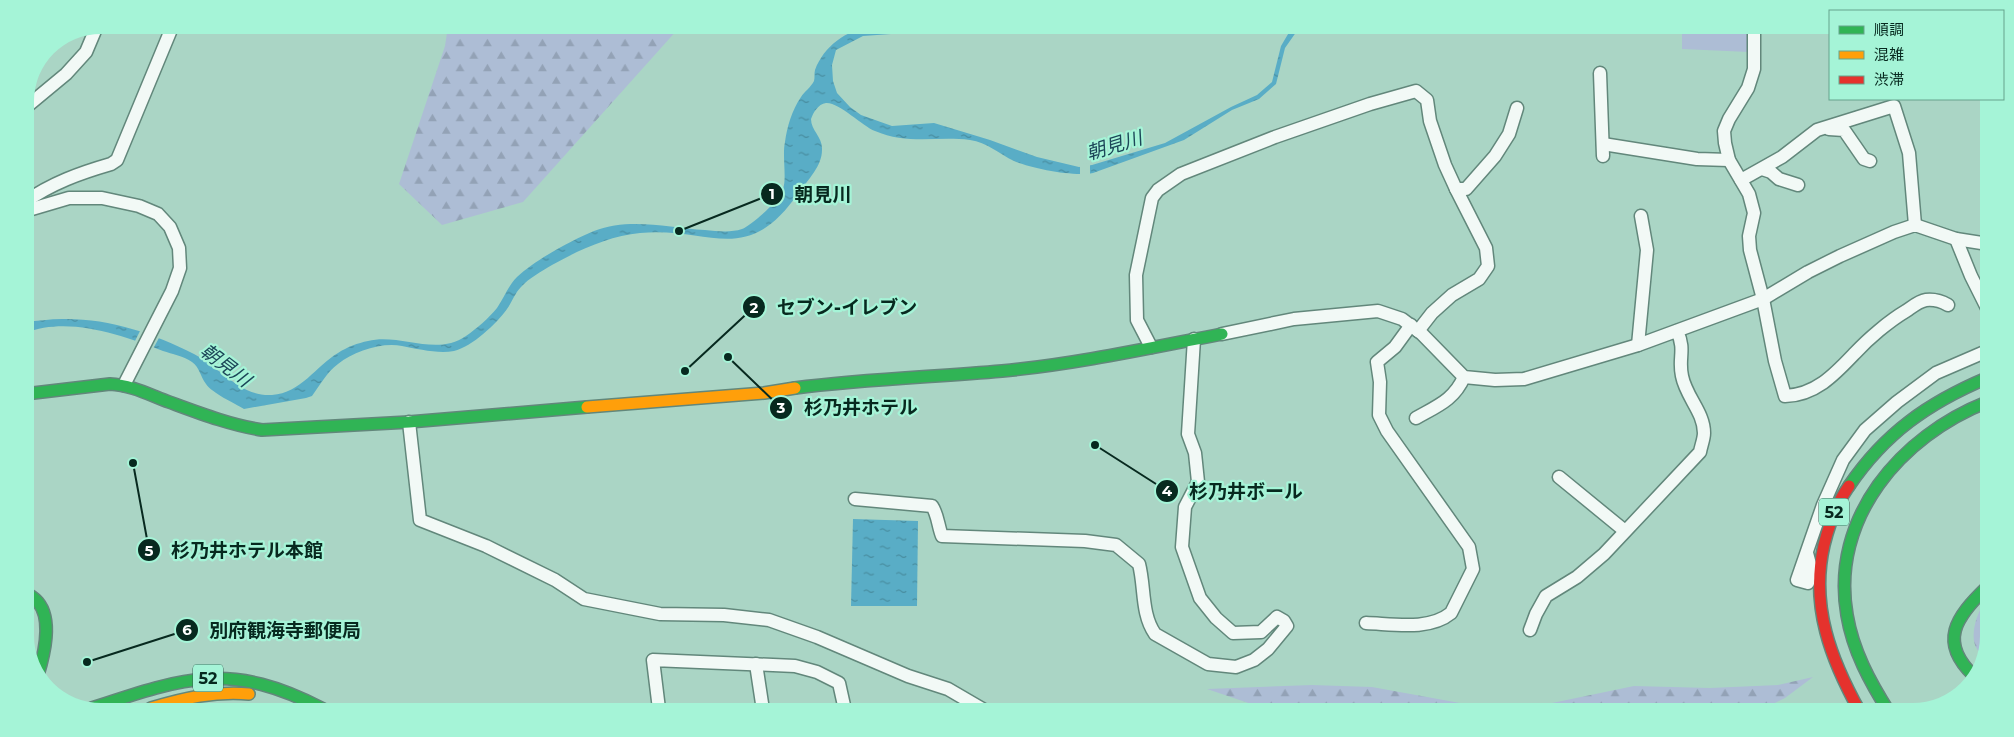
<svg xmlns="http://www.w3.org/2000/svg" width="2014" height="737" font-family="Montserrat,'Noto Sans JP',sans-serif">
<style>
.green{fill:#adbdd5}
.forest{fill:url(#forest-firs)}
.water{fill:url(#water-ripples)}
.pier{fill:#aad5c5}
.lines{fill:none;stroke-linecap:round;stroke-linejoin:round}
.street-casing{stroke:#62877b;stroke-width:15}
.fast-casing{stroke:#62877b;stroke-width:14}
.slow-casing{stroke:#62877b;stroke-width:14}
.jam-casing{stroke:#62877b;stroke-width:14}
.street{stroke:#f2f9f6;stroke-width:12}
.fast{stroke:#30b455;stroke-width:11}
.slow{stroke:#ff9f0a;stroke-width:11}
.jam{stroke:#e5322d;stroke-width:11}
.labels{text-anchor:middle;stroke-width:4.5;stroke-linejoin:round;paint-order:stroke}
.shield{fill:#a5f4d7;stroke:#366656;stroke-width:1}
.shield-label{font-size:16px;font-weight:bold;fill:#07291f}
.water-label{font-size:19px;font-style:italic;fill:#1c4658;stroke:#a5f4d7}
.leader{fill:none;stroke:#07291f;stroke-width:2}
.callout-dot{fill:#07291f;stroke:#a5f4d7;stroke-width:2}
.mark-label{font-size:15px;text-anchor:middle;font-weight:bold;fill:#fff}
.callout-label{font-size:19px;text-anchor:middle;font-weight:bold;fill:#07291f;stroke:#a5f4d7;stroke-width:4.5;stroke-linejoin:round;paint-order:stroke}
</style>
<defs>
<pattern id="forest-firs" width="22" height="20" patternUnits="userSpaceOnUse" patternTransform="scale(1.25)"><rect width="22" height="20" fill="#adbdd5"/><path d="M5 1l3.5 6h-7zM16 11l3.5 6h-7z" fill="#93a2b6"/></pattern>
<pattern id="water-ripples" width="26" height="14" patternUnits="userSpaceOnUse" patternTransform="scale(1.25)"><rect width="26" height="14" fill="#59adc6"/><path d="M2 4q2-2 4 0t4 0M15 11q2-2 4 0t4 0" fill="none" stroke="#488da0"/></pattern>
</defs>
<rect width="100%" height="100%" fill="#aad5c5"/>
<polygon class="green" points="1682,28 1749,29 1749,52 1682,49"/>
<g class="forest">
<polygon points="448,26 690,26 678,29 523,202 442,225 399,184 445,46"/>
<path d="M 1985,602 L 1985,659 C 1982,656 1979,653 1977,649 C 1969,636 1977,612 1985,602 Z"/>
<polygon points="1813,677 1785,698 1756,712 1272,711 1207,689 1312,685 1372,687 1482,707 1552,703 1634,686 1710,688 1778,685"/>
</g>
<g class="water">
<path d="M 871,27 L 900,27 L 891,34 L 863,36 L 836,50 L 832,65 L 833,81 L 837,93 L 850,107 L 861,115 L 892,126 L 934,123 L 990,140 L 1037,157 L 1079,167 L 1092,165 L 1165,143 L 1231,107 L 1257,95 L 1272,82 L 1281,46 L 1291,29 L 1293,28 L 1299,28 L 1285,48 L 1276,84 L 1259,99 L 1232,110 L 1184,140 L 1093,173 C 1075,177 1032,169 1014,161 C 999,154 987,142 970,140 C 937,136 907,145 875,131 C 862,126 839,102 826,103 C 818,104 813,113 811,119 C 811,131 823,137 822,150 C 822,166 808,180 799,192 C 747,269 710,226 640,233 C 609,236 579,250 552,265 C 542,271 529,278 521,287 C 515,293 512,302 507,309 C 497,323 472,347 454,351 C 438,354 418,349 402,346 C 382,342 354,351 338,364 C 327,372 320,385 312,396 L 306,398 L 244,409 C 234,403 212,393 206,384 C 200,376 200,368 192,362 C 184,356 172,354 163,351 C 121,335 69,316 25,333 L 25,322 C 37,321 50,319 62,319 C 108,318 153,333 194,354 C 220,367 240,397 272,395 C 301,393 316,366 338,353 C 347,347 358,343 368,341 C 400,333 436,357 466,336 C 476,329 489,318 497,308 C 504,298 508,286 517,277 C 535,260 572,240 594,231 C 630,217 669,228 705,230 C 717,231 730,233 742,229 C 752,225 780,200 783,189 C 787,178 782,156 785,142 C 787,127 792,110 801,97 C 804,92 811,87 814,81 C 815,77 814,74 815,70 C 824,46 846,30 871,27 Z"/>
<polygon points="853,519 918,521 917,606 851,606"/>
</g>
<g class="pier">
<polygon points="1090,163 1090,176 1080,178 1080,164"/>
<polygon points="141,329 160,336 153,349 134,343"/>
</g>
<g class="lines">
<defs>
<g id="street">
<path d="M 1754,29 L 1754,69 L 1748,88 L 1729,119 L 1724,131 L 1725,143 L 1729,160 L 1749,194 L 1754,213 L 1749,236 L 1750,250 L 1763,299 L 1775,361 L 1785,396 C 1816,395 1835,374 1855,353 C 1868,339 1889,321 1906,311 C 1912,307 1919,301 1926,300 C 1935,299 1941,301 1948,305"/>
<polyline points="1600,73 1603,156"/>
<polyline points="25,108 66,74 86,52 97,26"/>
<polyline points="1829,129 1844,130 1864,159 1870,161"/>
<polyline points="1603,144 1697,159 1729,160"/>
<polyline points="1762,169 1771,172 1779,179 1798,185"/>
<polyline points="1741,180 1782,157 1817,130 1894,106 1909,153 1915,225"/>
<path d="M 25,202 C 52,183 80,173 111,164 L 117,160 L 173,25"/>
<polyline points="25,211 69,198 102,198 139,206 158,214 170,227 179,248 180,268 172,291 124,385"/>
<polyline points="1956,239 1971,276 1987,308"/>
<polyline points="1418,331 1432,313 1452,295 1479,279 1488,266 1486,248 1456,189"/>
<polyline points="1222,334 1294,319 1378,311 1402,319 1422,334 1464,377 1495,380 1524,379 1638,345 1763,299 1808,272 1840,256 1894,232 1915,225 1956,239 1988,244"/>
<polyline points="1638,345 1647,250 1641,216"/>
<polyline points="1151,347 1137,320 1136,275 1152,198 1158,190 1181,174 1275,137 1370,104 1416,91 1427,100 1430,121 1445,165 1456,189 1466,189 1495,156 1509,134 1517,108"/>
<path d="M 1416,418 C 1437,406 1454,400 1464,377"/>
<polyline points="409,422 420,520 486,546 555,580 584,599 660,614 724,615 769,620 817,637 908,676 948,689 984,710"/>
<polyline points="1559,477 1625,531"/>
<path d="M 855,499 L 932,506 C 938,515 938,526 942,536 L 1085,541 L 1116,545 L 1139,564 C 1145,587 1141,614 1155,634 L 1208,664 L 1236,667 L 1254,660 L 1268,649 L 1287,626 L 1284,621 L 1277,617 L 1261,632 L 1233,633 L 1216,618 L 1200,598 L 1182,547 L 1185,507 L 1198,482 L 1195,453 L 1188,434 L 1194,339"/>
<polyline points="1807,553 1811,568 1808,583 1797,580 1823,505 1843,460 1865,430 1897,402 1936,373 1987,351"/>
<path d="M 1366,623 C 1393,624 1429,631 1451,613 L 1473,569 L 1469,547 L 1387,431 L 1379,415 L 1380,382 L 1377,362 L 1395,347 L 1411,325"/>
<path d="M 1530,630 L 1536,614 L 1546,596 L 1577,577 L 1604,554 L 1700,452 C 1701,446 1704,439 1704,433 C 1704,412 1686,397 1682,376 C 1678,358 1686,350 1677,331"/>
<polyline points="756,664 763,710"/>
<polyline points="659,709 653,660 795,666 817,672 839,683 845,710"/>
</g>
<g id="fast">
<path d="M 795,388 C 864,379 933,377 1002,371 C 1076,364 1149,348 1222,334"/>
<path d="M 25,394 L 110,384 C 131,385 150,395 169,402 C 199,413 230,425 262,430 L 409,422 L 587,407"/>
<path d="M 1849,486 C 1885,433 1928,403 1987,378"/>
<path d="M 25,592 C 29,595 34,597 38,602 C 53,620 44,655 38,675"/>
<path d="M 1974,676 C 1938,642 1956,617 1986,588"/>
<path d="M 92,708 C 185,677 231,661 323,709"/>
<path d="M 1889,712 C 1870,682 1853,651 1847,615 C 1830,518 1901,436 1987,402"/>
</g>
<g id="slow">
<polyline points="587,407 764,393 795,388"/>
<path d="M 151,708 C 184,698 215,691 249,694"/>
</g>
<path id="jam" d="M 1849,486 C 1836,504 1829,525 1824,545 C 1810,606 1831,660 1860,712"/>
</defs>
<use href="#street" class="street-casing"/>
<use href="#fast" class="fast-casing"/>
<use href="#slow" class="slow-casing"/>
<use href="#jam" class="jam-casing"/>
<use href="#street" class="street"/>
<use href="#fast" class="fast"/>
<use href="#slow" class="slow"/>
<use href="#jam" class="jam"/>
</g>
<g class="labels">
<g class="shield">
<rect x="1819" y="498.5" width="30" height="27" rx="4"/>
<rect x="193" y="664.5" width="30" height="27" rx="4"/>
</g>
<g class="shield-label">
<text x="1834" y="518">52</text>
<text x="208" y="684">52</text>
</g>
<g class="water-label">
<text transform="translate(1114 145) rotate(-17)" y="7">朝見川</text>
<text transform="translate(226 365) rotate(37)" y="7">朝見川</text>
</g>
</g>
<path d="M0 0H2014V737H0ZM101 34H1913A67 67 0 0 1 1980 101V636A67 67 0 0 1 1913 703H101A67 67 0 0 1 34 636V101A67 67 0 0 1 101 34Z" fill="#a5f4d7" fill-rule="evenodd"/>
<path class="leader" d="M679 231L772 194M685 371L754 307M728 357L781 408M1095 445L1167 491M133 463L149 550M87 662L187 630"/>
<g class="callout-dot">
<circle cx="679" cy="231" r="5"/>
<circle cx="685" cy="371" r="5"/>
<circle cx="728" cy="357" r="5"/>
<circle cx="1095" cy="445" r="5"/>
<circle cx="133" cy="463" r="5"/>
<circle cx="87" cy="662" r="5"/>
<circle cx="772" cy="194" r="12"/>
<circle cx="754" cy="307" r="12"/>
<circle cx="781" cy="408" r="12"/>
<circle cx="1167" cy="491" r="12"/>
<circle cx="149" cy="550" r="12"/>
<circle cx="187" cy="630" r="12"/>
</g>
<g class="mark-label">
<text x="772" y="199">1</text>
<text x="754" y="313">2</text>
<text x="781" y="413">3</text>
<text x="1167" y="496">4</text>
<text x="149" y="556">5</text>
<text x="187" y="635">6</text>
</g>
<g class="callout-label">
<text x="823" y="201">朝見川</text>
<text x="847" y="314">セブン-イレブン</text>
<text x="861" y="414">杉乃井ホテル</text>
<text x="1246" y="498">杉乃井ボール</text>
<text x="247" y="557">杉乃井ホテル本館</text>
<text x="285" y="637">別府観海寺郵便局</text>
</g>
<rect x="1829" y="10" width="175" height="90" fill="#a5f4d7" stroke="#66a38d"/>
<rect x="1839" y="26" width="25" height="8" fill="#30b455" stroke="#66a38d"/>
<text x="1874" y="35" font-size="15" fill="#07291f">順調</text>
<rect x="1839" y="51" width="25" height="8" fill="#ff9f0a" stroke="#66a38d"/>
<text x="1874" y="60" font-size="15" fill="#07291f">混雑</text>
<rect x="1839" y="76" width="25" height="8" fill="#e5322d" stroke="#66a38d"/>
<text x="1874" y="85" font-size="15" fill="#07291f">渋滞</text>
</svg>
